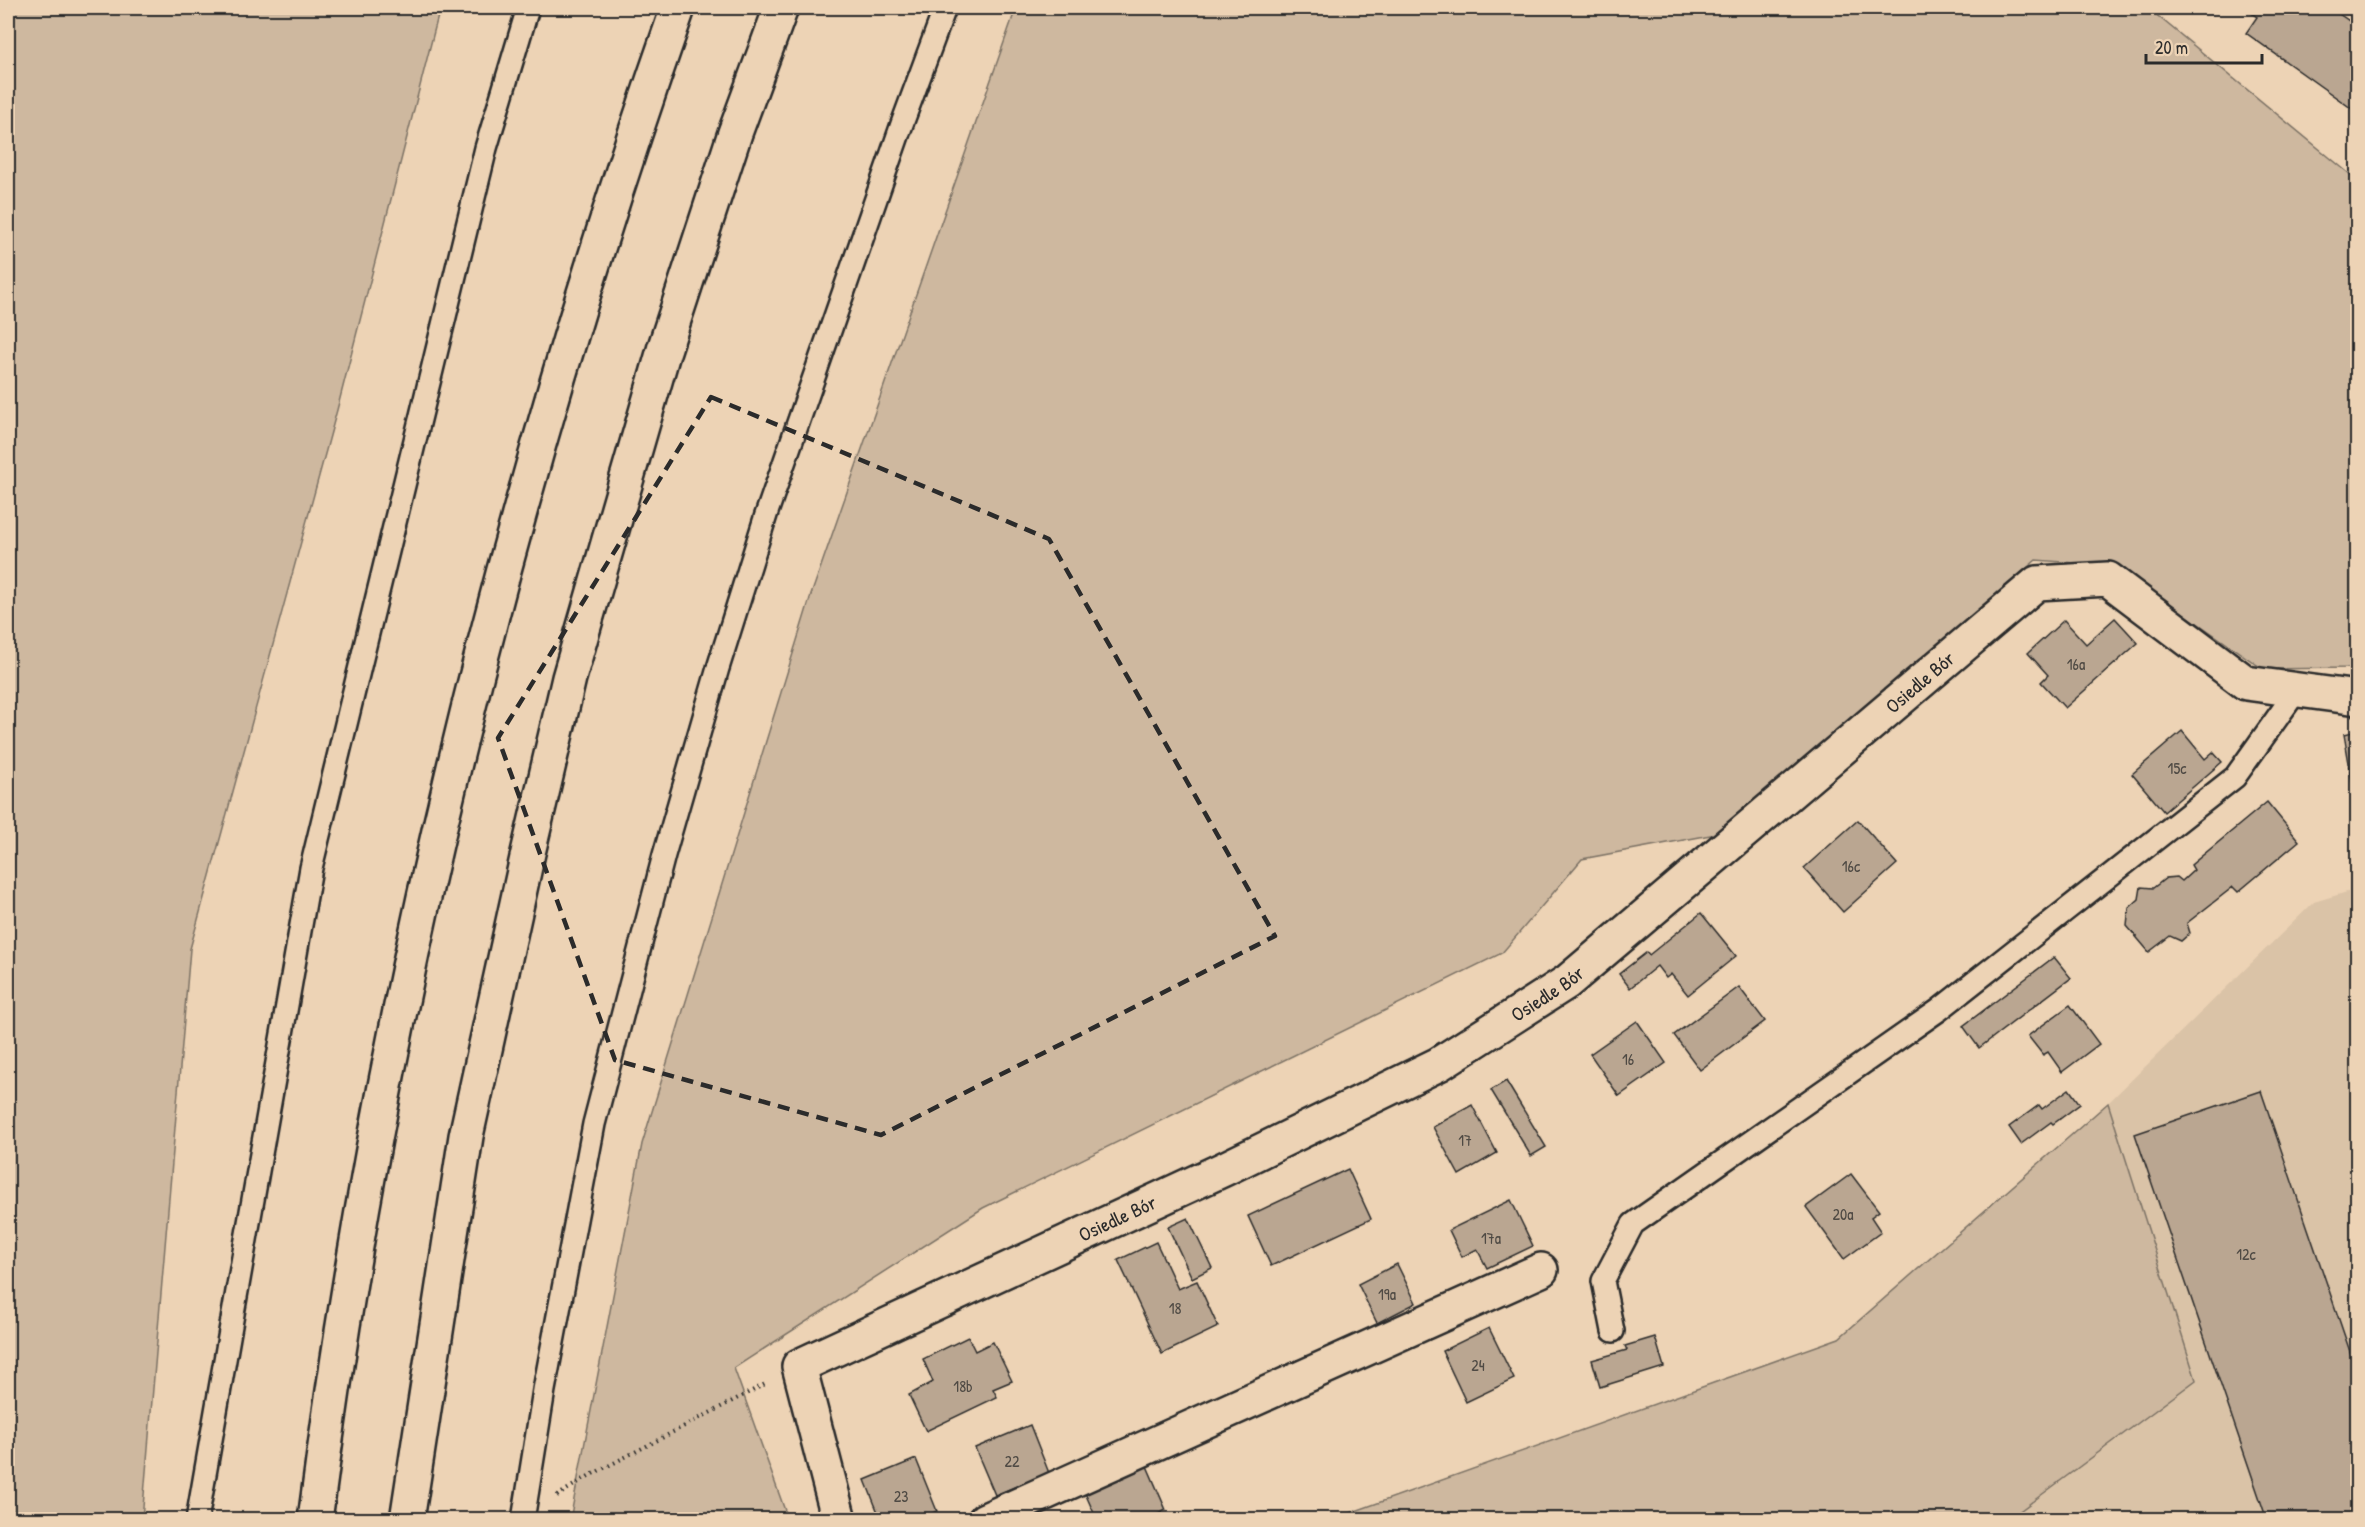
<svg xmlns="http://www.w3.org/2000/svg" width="2365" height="1527" font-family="'Patrick Hand',sans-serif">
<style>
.built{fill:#dac3a7}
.green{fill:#ceb89f;stroke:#7c7265;stroke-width:1.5}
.building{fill:#baa691;stroke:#2b2b2b;stroke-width:1.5}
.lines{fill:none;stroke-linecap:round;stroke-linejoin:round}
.lane-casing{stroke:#2b2b2b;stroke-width:26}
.street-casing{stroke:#2b2b2b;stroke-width:38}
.primary-casing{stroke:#2b2b2b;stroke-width:38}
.path{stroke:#2b2b2b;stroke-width:4;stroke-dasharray:1.5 4.5;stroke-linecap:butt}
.lane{stroke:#edd3b5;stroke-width:21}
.street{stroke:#edd3b5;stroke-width:33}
.primary{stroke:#edd3b5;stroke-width:33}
.marked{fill:none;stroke:#2b2b2b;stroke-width:4.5;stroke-dasharray:12 8;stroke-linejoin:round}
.labels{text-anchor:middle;stroke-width:5;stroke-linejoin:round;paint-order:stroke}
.number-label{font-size:16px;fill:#4f4a44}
.street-label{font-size:20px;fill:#2b2b2b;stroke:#edd3b5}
</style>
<rect width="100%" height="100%" fill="#edd3b5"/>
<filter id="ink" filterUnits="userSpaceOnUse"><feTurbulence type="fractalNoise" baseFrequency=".0167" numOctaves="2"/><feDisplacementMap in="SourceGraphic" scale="12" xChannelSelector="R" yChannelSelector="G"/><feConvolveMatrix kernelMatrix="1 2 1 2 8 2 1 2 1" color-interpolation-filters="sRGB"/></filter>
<g filter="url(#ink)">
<polygon class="built" points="2357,889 2357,1519 2009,1520 2196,1380 2108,1103 2314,902"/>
<g class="green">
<polygon points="8,8 440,8 337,410 190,949 142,1519 8,1519"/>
<polygon points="1016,8 2148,8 2357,180 2357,668 2263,669 2116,566 2036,560 1721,833 1582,859 1502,953 983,1208 734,1368 788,1519 570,1520 642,1144 811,595"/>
<polygon points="2108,1103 2196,1380 2009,1519 1333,1519 1839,1338"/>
</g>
<g class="building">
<polygon points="2244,8 2330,8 2358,27 2358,113 2246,33 2257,17"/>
<polygon points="2115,618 2138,643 2065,708 2041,682 2048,675 2028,653 2064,620 2086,644"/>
<polygon points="2182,731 2205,759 2213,752 2222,762 2164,812 2132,774"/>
<polygon points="2358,731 2358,791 2354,792 2344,734"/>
<polygon points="2267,802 2299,841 2238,892 2233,887 2187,923 2190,933 2181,941 2170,936 2149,952 2127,926 2129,908 2139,899 2141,887 2153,888 2166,878 2177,877 2182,881 2194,870 2191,865"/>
<polygon points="1858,820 1897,864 1843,912 1804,868"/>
<polygon points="1701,913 1736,956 1688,995 1671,974 1666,978 1657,966 1630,988 1619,974 1647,952 1649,955"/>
<polygon points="2054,957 2071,978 1979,1048 1963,1026"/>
<polygon points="1739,987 1765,1021 1700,1070 1674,1035"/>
<polygon points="2070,1005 2099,1044 2062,1072 2048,1052 2043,1055 2028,1036"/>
<polygon points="1637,1021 1666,1063 1619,1096 1590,1054"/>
<polygon points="1506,1081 1546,1147 1531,1156 1491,1090"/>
<polygon points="2069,1089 2080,1104 2053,1124 2051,1122 2021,1144 2009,1127 2039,1105 2042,1109"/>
<polygon points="2261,1091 2358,1375 2358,1520 2267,1520 2135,1134"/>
<polygon points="1472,1105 1497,1153 1459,1175 1433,1127"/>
<polygon points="1348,1169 1371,1219 1271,1266 1248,1216"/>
<polygon points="1851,1174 1879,1211 1871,1217 1881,1232 1844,1259 1806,1207"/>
<polygon points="1511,1200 1533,1246 1487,1268 1477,1249 1462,1257 1449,1230"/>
<polygon points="1188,1218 1212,1268 1192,1278 1168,1227"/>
<polygon points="1156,1242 1178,1289 1197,1281 1218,1327 1162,1354 1118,1260"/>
<polygon points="1397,1264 1416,1303 1377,1323 1358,1284"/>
<polygon points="1489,1328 1514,1379 1466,1402 1442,1351"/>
<polygon points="968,1337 975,1351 993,1342 1012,1381 993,1389 997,1397 926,1431 909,1395 933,1382 923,1359"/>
<polygon points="1655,1337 1664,1367 1600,1387 1592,1360 1627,1350 1625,1346"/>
<polygon points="1030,1425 1049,1473 995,1495 975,1448"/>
<polygon points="916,1459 937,1511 917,1520 881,1520 865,1480"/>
<polygon points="1147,1466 1166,1510 1146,1520 1097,1520 1085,1493"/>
</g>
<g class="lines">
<defs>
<g id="lane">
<polyline points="1613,1331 1603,1281 1633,1224 1939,1010 2235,777 2297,690"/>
<polyline points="197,1520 311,868 486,148 528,8"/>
<polyline points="523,1520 544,1390 594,1124 664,855 718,668 766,515 902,124 945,8"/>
</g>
<g id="street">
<path id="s1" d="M 839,1520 L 799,1366 L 1224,1169 L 1439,1064 L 1567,982 L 2037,583 L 2108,579 L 2246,683 L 2358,698"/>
<polyline points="985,1520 1541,1270"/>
</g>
<g id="primary">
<path d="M 315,1520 C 382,1004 506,498 678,8"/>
<polyline points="407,1520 466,1136 528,853 569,678 664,350 735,133 781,8"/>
</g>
</defs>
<use href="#lane" class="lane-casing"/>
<use href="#street" class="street-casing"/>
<use href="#primary" class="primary-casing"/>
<polyline class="path" points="557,1496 585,1478 767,1383"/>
<use href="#lane" class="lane"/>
<use href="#street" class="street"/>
<use href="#primary" class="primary"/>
</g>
</g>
<path class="marked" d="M 711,397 L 1049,539 L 1275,936 L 881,1135 L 615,1060 L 498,738 Z"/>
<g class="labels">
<g class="number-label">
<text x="2076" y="670">16a</text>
<text x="2177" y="774">15c</text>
<text x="1851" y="872">16c</text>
<text x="1628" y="1065">16</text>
<text x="1465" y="1146">17</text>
<text x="1843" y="1220">20a</text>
<text x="1491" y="1244">17a</text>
<text x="2246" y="1260">12c</text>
<text x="1387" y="1300">19a</text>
<text x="1175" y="1314">18</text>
<text x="1478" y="1371">24</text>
<text x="963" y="1392">18b</text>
<text x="1012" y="1467">22</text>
<text x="901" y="1502">23</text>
</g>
<g class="street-label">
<text dy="7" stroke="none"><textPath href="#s1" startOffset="1482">Osiedle Bór</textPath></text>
<text dy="7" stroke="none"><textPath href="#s1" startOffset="996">Osiedle Bór</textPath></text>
<text dy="7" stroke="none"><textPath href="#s1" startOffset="510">Osiedle Bór</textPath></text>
</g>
</g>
<rect width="2365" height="1527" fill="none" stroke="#edd3b5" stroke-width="30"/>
<rect x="15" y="15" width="2335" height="1497" fill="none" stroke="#2b2b2b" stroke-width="2" filter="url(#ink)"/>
<path d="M2146 54v9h116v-9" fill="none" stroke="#2b2b2b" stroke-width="3"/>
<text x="2155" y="54" font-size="18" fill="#2b2b2b" stroke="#edd3b5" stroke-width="4.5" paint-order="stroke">20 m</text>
</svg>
